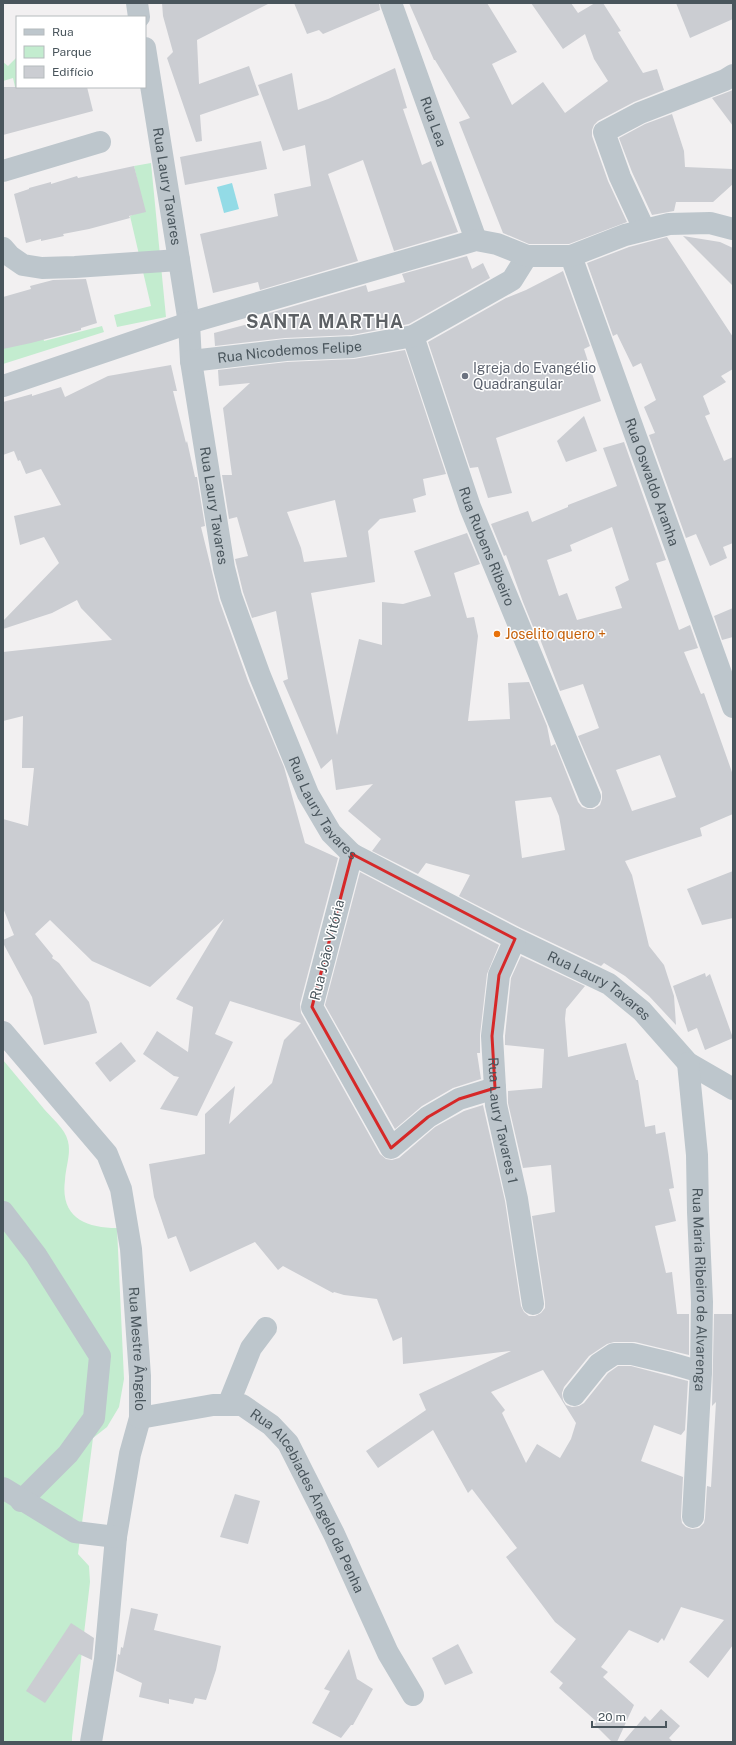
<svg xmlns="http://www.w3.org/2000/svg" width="736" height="1745" font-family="'Public Sans',sans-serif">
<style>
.green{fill:#c3eccf}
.water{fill:#93dbe6}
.building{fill:#cbcdd2;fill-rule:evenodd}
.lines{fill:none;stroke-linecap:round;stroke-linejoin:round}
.street{stroke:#bdc6cc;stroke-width:22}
.marked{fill:none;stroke:#d62828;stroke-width:3;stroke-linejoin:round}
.worship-dot{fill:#6b7280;stroke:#fff;stroke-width:1.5}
.food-dot{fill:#e8710a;stroke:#fff;stroke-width:1.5}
.labels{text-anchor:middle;stroke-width:3;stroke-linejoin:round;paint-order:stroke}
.street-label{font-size:14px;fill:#49555c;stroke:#fff}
.worship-label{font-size:14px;fill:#5b616d;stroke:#fff;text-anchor:start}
.food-label{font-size:14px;fill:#c56008;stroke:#fff;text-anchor:start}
.district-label{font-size:18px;font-weight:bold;letter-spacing:1px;fill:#5d6165;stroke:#fff}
</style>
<rect width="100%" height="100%" fill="#f2f0f1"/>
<g class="green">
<polygon points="17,57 17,87 23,122 13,78 3,81 3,62 8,66"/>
<polygon points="151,163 166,317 117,327 114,315 151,306 130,216 144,210 134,166"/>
<polygon points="32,293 44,341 102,326 104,332 3,364 3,347"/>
<path d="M 3,1060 C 17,1077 31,1093 44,1109 C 51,1117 59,1124 64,1132 C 74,1148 66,1163 65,1180 C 60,1217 85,1228 117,1228 L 124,1379 L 119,1407 L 107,1427 L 93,1438 L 78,1554 L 89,1566 L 90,1582 L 72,1737 L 72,1742 L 3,1742 Z"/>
</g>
<polygon class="water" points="232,183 239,209 224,213 217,187"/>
<g class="building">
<polygon points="162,3 270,3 197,40 199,84 249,66 259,95 200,115 202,141 196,142 167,58 173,52 163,16"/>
<polygon points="294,3 379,3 380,10 323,34 319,30 307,34"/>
<polygon points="409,3 487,3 517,52 492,64 512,105 543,82 565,113 608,81 594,59 585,34 563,49 531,3 571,3 578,13 595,3 603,3 621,31 618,32 643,73 657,69 664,90 634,102 598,121 594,125 592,130 592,136 608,181 627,222 569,244 529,244 503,233 459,122 470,118 435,60 434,60"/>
<polygon points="676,3 733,3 733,19 690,38"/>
<polygon points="395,68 407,108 403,109 422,165 431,161 458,232 394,251 363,160 328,174 358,261 260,290 258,282 213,293 200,234 278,216 274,194 311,186 305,145 283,151 258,85 292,73 298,110 328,99"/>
<polygon points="3,87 87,87 93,111 3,135"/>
<polygon points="733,90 733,126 712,98"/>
<polygon points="672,114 684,151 685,167 733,169 733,184 713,202 676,202 674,211 652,215 632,172 619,138 645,124"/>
<polygon points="261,141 267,169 185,185 180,157"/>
<polygon points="134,166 146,212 129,216 130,218 89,229 63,234 64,236 41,241 41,239 26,243 14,194 29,189 29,188 51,182 51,184 77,176 78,178"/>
<polygon points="683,236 720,242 733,248 733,286"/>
<polygon points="667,237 733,337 733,369 721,376 726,382 703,396 710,414 705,416 724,461 733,457 733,543 723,547 727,558 710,566 696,534 686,538 649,435 655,433 644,407 656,400 641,363 633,367 617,334 613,336 587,263 629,247"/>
<polygon points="467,256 472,269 483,263 490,278 409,324 352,335 285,338 215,346 214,333 267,319 266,314 366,285 368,292 405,282 402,274"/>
<polygon points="563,271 590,346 584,349 601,401 496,438 512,493 488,498 478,467 470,468 428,342 506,298 526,290"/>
<polygon points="86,279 97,323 81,328 81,330 31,343 3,349 3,297 31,289 30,286 53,280"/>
<path d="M 405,350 L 446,474 L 423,479 L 426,495 L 413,499 L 416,512 L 380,519 L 368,531 L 375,582 L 311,593 L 337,735 L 359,639 L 382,645 L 382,602 L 403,604 L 431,596 L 414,551 L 467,533 L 480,564 L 454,573 L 467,618 L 474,617 L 478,636 L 468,721 L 510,719 L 508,683 L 529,682 L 547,726 L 551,746 L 555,744 L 578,802 L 582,807 L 588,809 L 594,809 L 600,805 L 602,799 L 602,792 L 578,736 L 599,728 L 583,684 L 560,691 L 540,639 L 538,639 L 523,602 L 506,555 L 504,556 L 491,524 L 528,511 L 532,522 L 568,507 L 568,505 L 617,486 L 603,448 L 624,442 L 666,560 L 656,563 L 679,630 L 690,625 L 698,648 L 684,652 L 701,694 L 704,693 L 733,775 L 733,814 L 700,828 L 702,836 L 625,861 L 632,875 L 649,946 L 664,965 L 674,996 L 676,1025 L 649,996 L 625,976 L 604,963 L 601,966 L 521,928 L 459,896 L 470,875 L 426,863 L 418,874 L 372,851 L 381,839 L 348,811 L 373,784 L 336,790 L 332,759 L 321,769 L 283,681 L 288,679 L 276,611 L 252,618 L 243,592 L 235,559 L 248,556 L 237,517 L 229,519 L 222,475 L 232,475 L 223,408 L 250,383 L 219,386 L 218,370 L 287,362 L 354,359 ZM 335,500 L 347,557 L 304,562 L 301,548 L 287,512 ZM 612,527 L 629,580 L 615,587 L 622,608 L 577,620 L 567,593 L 559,596 L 547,560 L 572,551 L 570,545 ZM 660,755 L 676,797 L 632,811 L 616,770 ZM 551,797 L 559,816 L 565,850 L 522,858 L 515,801 Z"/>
<path d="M 171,365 L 177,391 L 173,391 L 186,443 L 187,441 L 195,477 L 197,477 L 205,526 L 201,527 L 219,600 L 248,681 L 284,767 L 305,843 L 338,858 L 300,1004 L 301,1013 L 380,1154 L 386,1159 L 392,1160 L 399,1158 L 435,1127 L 464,1111 L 483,1105 L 505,1201 L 521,1306 L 524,1312 L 529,1316 L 535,1316 L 541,1313 L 545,1308 L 545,1302 L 532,1216 L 555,1212 L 551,1165 L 523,1168 L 508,1103 L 508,1091 L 542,1088 L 544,1049 L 505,1045 L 505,1036 L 511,978 L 521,956 L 585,986 L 566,1009 L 565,1019 L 568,1057 L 626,1043 L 636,1080 L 638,1080 L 645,1127 L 655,1125 L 656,1134 L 665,1132 L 674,1188 L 669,1189 L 676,1221 L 655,1226 L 666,1273 L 672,1272 L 677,1314 L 689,1314 L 689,1355 L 635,1342 L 614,1342 L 607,1344 L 589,1356 L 564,1387 L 562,1393 L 563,1400 L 566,1405 L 572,1407 L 579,1406 L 584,1403 L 608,1373 L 618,1366 L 631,1366 L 688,1381 L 685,1430 L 681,1435 L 654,1425 L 641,1461 L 683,1477 L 681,1517 L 682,1523 L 686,1527 L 692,1529 L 699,1528 L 704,1523 L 705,1518 L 707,1486 L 711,1487 L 716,1402 L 712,1406 L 714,1314 L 733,1314 L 733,1645 L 708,1678 L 689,1662 L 724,1620 L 681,1607 L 664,1641 L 662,1638 L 658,1643 L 629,1630 L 601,1667 L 608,1672 L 603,1677 L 634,1705 L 617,1742 L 612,1742 L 594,1724 L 597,1722 L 559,1688 L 563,1683 L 550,1672 L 576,1639 L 555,1622 L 506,1557 L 517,1548 L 472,1489 L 468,1493 L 433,1430 L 378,1468 L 366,1451 L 426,1410 L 419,1394 L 511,1351 L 403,1364 L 402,1337 L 393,1341 L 377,1299 L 344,1295 L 334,1292 L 333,1293 L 283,1266 L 278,1270 L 255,1242 L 190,1272 L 176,1236 L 168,1239 L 154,1197 L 149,1164 L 205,1154 L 205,1114 L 235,1086 L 229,1124 L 272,1083 L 284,1040 L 301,1023 L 230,1001 L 215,1034 L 233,1042 L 197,1116 L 160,1109 L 179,1077 L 174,1076 L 143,1054 L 157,1031 L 188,1052 L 193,1007 L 176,999 L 224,919 L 150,987 L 92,961 L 50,920 L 35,934 L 53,956 L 52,958 L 59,963 L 89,1002 L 97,1033 L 44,1045 L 32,997 L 3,943 L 3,940 L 14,935 L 3,908 L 3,819 L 28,826 L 34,768 L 22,768 L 23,716 L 3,721 L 3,652 L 112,640 L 81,608 L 77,600 L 52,613 L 3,629 L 3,621 L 59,563 L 44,537 L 20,545 L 14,516 L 61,505 L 41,469 L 26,474 L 20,460 L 18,461 L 14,451 L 3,455 L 3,402 L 32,394 L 32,396 L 61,387 L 65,397 L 108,376 ZM 543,1370 L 576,1423 L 571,1439 L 560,1458 L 537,1444 L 526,1463 L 502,1413 L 505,1410 L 491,1392 Z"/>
<polygon points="584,416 597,451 566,462 557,441"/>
<polygon points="733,608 733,637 722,640 714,616"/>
<polygon points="733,871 733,918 702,925 687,889"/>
<polygon points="360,872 499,945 487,974 480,1035 480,1053 477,1053 481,1079 453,1088 422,1106 395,1129 325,1005"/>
<polygon points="705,973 706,977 710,974 733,1038 705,1050 697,1028 688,1032 673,986"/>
<polygon points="121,1042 136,1061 110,1082 95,1063"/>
<polygon points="235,1494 260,1501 248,1544 220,1537"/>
<polygon points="131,1608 158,1614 154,1630 221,1646 216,1670 206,1700 195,1698 193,1704 169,1699 169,1704 139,1697 142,1683 116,1671 118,1654 120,1655 121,1647 123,1648"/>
<polygon points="71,1623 94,1638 92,1660 79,1654 45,1703 26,1691"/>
<polygon points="458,1644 473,1673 445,1685 432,1658"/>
<polygon points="349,1649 357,1679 373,1689 353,1725 351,1725 341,1738 312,1723 330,1691 324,1689"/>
<polygon points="661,1709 680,1726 669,1738 673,1742 623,1742 645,1716 650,1721"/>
</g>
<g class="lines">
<g class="street">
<polyline points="137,3 139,17"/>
<path id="s1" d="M 391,3 L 476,240"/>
<path id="s2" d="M 145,48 L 179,260 L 189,323 L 191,361 L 224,568 L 231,596 L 260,676 L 308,794 L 331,833 L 352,854 L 515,939 L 609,984 L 642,1011 L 688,1063 L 733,1089"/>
<polyline points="3,171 100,142"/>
<polyline points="644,229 620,177 604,132 640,113 725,80 733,75"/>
<polyline points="3,248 10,256 23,265 42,268 75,267 179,260"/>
<path id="s3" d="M 571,256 L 733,707"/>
<path id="s4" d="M 413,336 L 470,507 L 590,797"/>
<path id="s5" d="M 191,361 L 286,350 L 353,347 L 413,336 L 512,280 L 527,256"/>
<polyline points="3,386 189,323 476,240 497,244 527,256 571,256 625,235 669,224 710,223 733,229"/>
<polyline points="352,854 312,1007 391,1148 428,1117 459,1099 495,1088"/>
<path id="s6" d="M 515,939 L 499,975 L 492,1036 L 496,1105 L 517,1199 L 533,1304"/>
<path id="s7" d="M 3,1032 L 107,1154 L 121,1189 L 131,1249 L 140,1376 L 140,1418 L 130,1454 L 116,1537 L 105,1659 L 91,1742"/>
<path id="s8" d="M 688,1063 L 697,1155 L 698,1212 L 702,1302 L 701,1372 L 693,1517"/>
<polyline points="3,1212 36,1255 100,1356 94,1418 68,1454 21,1501"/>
<polyline points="574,1395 599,1364 614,1354 632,1354 670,1363 701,1372"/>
<polyline points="228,1405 251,1348 266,1328"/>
<path id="s9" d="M 140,1418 L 213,1405 L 242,1405 L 271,1425 L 288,1443 L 334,1534 L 388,1653 L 413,1695"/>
<polyline points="3,1488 75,1532 116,1537"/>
</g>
</g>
<path class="marked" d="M 352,854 L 515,939 L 499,975 L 492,1036 L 495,1088 L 459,1099 L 428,1117 L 391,1148 L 312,1007 Z"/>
<circle class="worship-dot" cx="465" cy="376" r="4"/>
<circle class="food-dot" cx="497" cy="634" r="4"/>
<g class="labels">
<g class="street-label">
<text dy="5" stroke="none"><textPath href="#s1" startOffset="126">Rua Lea</textPath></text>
<text dy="5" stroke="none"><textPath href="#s2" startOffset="140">Rua Laury Tavares</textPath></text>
<text dy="5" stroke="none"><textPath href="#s5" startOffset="99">Rua Nicodemos Felipe</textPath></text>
<text dy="5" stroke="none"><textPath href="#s3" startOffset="240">Rua Oswaldo Aranha</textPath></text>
<text dy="5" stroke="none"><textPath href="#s2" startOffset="463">Rua Laury Tavares</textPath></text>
<text dy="5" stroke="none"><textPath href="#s4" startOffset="223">Rua Rubens Ribeiro</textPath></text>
<text dy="5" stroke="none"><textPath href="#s2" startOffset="787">Rua Laury Tavares</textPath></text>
<text transform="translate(327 950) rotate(-76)" y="5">Rua João Vitória</text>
<text dy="5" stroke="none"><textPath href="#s2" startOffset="1123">Rua Laury Tavares</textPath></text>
<text dy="5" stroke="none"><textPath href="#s6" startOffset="186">Rua Laury Tavares 1</textPath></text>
<text dy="5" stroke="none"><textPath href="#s8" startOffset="227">Rua Maria Ribeiro de Alvarenga</textPath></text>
<text dy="5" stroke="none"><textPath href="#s7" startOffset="359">Rua Mestre Ângelo</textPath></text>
<text dy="5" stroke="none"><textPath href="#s9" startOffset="222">Rua Alcebiades Ângelo da Penha</textPath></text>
</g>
<g class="worship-label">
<text x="473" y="373">Igreja do Evangélio<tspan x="473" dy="16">Quadrangular</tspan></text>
</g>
<g class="food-label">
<text x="505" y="639">Joselito quero +</text>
</g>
<g class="district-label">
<text x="325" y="328">SANTA MARTHA</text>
</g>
</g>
<rect width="736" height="1745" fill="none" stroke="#49555c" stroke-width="8"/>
<rect x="16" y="16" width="130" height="72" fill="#ffffff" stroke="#b6bbbe"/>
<rect x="24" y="29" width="20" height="6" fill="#bdc6cc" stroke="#b6bbbe"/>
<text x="52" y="36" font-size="12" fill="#49555c">Rua</text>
<rect x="24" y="46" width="20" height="12" fill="#c3eccf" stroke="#b6bbbe"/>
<text x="52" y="56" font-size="12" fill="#49555c">Parque</text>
<rect x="24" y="66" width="20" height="12" fill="#cbcdd2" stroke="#b6bbbe"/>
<text x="52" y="76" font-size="12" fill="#49555c">Edifício</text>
<path d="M592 1721v6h74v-6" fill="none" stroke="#49555c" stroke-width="2"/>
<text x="598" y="1721" font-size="12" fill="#49555c" stroke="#ffffff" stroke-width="3" paint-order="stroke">20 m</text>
</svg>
